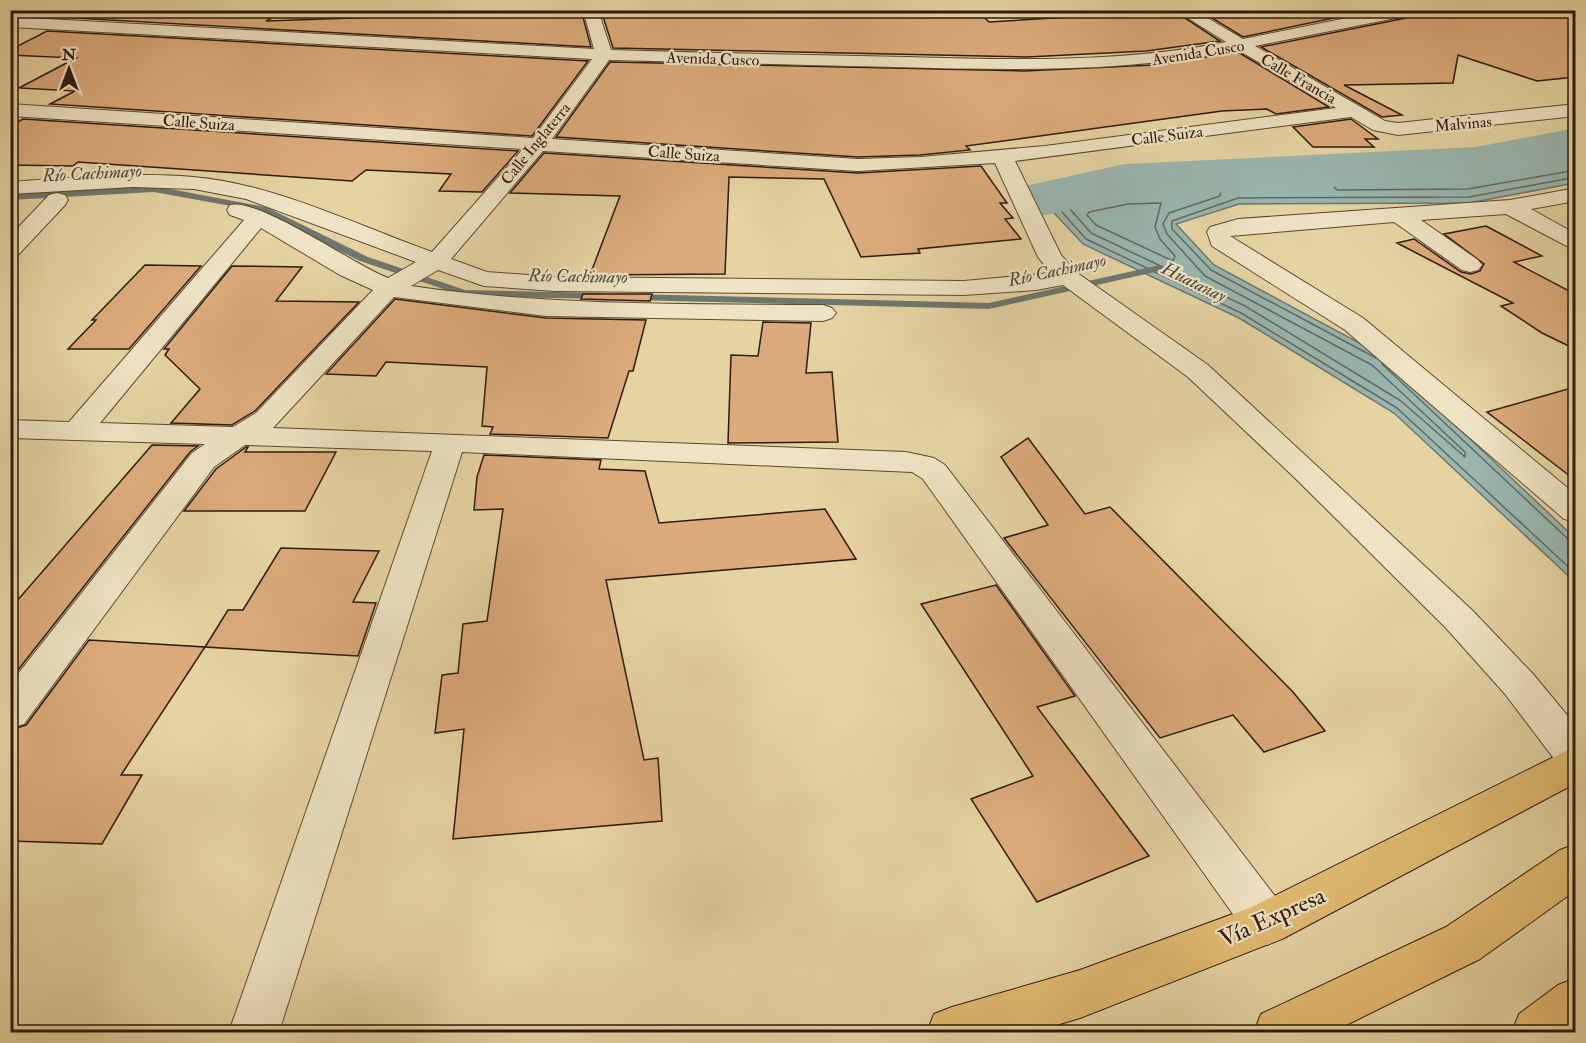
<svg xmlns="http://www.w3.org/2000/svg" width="1586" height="1043" font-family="'IM FELL Double Pica',serif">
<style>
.water{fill:#99b6af;stroke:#6e776e;stroke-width:1.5}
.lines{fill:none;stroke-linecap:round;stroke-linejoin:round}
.shore{stroke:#64685e;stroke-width:1.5}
.stream{fill:#6e776e;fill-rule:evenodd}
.river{fill:#99b6af;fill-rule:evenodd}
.building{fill:#dbab7b;stroke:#2e190c;stroke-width:1.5}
.minor-casing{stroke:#5c4832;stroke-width:2}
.major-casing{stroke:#2e190c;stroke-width:2}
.minor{fill:#eee3c3;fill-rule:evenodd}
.major{fill:#e2ba71;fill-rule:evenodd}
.labels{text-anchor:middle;stroke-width:4.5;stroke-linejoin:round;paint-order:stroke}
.far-street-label{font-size:16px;fill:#2e190c;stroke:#eee3c3}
.far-water-label{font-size:18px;font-style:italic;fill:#4e483d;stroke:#eee3c3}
.near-street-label{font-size:24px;fill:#2e190c;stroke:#eee3c3}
</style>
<rect width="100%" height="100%" fill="#e5d4a2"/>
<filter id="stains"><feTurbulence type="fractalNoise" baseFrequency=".00333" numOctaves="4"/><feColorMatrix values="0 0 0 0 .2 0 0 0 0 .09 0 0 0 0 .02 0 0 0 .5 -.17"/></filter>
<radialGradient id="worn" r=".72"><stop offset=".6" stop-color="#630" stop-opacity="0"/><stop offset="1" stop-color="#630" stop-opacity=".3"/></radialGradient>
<polygon class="water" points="1575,144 1575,183 1469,203 1239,204 1176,224 1214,265 1380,354 1575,538 1575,582 1394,413 1239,318 1083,244 1041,199 1125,181 1476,163"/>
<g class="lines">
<g class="shore">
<polyline points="1576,150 1477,169 1126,187 1058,201 1055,204 1086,239 1241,313 1397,408 1576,574"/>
<polyline points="1576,158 1478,177 1337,184 1334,187 1337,190 1468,189 1576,170"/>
<polygon points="1221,191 1220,196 1169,213 1163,224 1167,234 1205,276 1372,365 1465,452 1465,457 1401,401 1245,306 1091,233 1070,209 1072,206 1127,195"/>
<polygon points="1161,203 1155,227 1160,239 1175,256 1173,261 1096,225 1087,215 1089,212 1128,204"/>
<polyline points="1376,358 1211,270 1172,229 1172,221 1238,198 1469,197 1576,177"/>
<polyline points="1382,364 1569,540 1576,541"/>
</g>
<g class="stream">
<polygon points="154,186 266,207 368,257 465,290 603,293 609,296 603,299 464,296 360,261 259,211 154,192 10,200 10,194"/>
<polygon points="1160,265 1165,268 1164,270 989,309 630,300 624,297 630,294 989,303"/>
</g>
<polygon class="river" points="1576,128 1576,160 1476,179 1125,198 1041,216 1021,211 1012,199 1021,187 1125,164 1476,147"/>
</g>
<g class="building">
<polygon points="88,10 287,10 266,21 581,10 591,47 73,18"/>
<polygon points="601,10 977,10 989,22 1116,14 1111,10 1173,10 1220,41 1146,51 1027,57 613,48"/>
<polygon points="1199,10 1372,10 1243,37"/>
<polygon points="1420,10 1575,10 1575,77 1537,81 1458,55 1453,83 1344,85 1402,115 1382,117 1261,47 1411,17"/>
<polygon points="47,31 588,61 532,136 50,104 75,91 19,88 76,58 10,55 10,50"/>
<polygon points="1238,52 1329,107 1276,114 1267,109 1222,111 966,146 970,150 920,155 858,157 556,137 610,62 1024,71 1153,65"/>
<polygon points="23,119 518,151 482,192 439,191 451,174 366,170 352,181 78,162 73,166 10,165 10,126"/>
<polygon points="1351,119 1378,139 1365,139 1374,147 1313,147 1293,127"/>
<polygon points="544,153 858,173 981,166 1007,203 1000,203 1013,218 1005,219 1021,239 918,249 920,253 861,257 824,179 729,177 725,274 590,275 620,196 510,193"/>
<polygon points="1486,226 1542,256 1514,262 1569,291 1575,289 1575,349 1542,333 1501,306 1513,303 1397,243 1414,239 1461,272 1471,274 1480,271 1484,264 1444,234"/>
<polygon points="145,265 201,266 129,349 68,349 96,320 92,320"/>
<polygon points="232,266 302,267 276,301 359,302 255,411 232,425 171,423 200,389 165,355 169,349 164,349"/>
<polygon points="583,294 652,294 650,301 581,299"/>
<polygon points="395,299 546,318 646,320 633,371 629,371 608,438 490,434 493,427 482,426 487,367 386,362 376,376 326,374"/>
<polygon points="763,322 811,323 806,373 832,372 838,442 728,443 731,355 758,356"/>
<polygon points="1575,387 1575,480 1487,412"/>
<polygon points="1028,438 1085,514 1110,507 1293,692 1325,731 1264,752 1233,715 1160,738 1004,538 1048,525 1001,457"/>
<polygon points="152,445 198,446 190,452 10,680 10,609"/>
<polygon points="246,447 248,447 245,452 336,452 305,511 184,511 216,469"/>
<polygon points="484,455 601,460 599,469 645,471 659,523 825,509 856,559 606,580 644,760 658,758 662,821 453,839 464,729 435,733 442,675 458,673 463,624 487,621 503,509 474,510 477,477"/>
<polygon points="281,548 379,551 353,602 376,603 358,656 205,647 228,610 243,610"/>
<polygon points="996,585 1075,696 1037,707 1149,856 1037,902 971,799 1033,776 921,604"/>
<polygon points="89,640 205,647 121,775 142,775 102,844 10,841 10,730 26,725"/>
</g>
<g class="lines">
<defs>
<g id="minor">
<path d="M 583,10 L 598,10 L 611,50 C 710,53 808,55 907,57 C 1014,60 1120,63 1226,42 L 1175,10 L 1194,10 L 1243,39 L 1386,10 L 1418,10 L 1411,15 L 1255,46 L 1385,121 L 1398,123 L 1576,104 L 1576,116 L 1398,135 L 1373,130 L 1351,117 L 1015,161 L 1061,255 L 1076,272 L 1208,365 L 1472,610 L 1533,674 L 1576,726 L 1576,772 L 1561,768 L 1505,694 L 1446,628 L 1295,478 L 1188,377 L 1063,285 L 1036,290 L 964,295 L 555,291 L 484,286 L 438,270 L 411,286 C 548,306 685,304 823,305 L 832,308 L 836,313 L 832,318 L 823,321 L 546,316 L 394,297 L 273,428 L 906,452 L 934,458 L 945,465 L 1284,908 L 1291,923 L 1284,938 L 1267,945 L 1250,938 L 923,479 L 912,472 L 462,452 L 279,1032 L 229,1032 L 432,451 L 245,445 L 214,467 L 24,724 L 10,728 L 10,684 L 192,453 L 205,444 L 10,438 L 10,420 L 69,422 L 244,220 L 230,215 L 227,210 L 230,205 C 260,198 354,265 388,278 L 416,262 L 246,199 L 194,189 L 133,187 L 10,194 L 10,182 C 71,178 132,172 193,177 C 271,183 357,225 432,252 L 523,149 L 10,116 L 10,104 L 533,138 L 592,59 L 10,27 L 10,17 L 594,49 ZM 1238,50 L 1336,108 L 1045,146 L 920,157 L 858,159 L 552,139 L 609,60 C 704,62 799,65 895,67 C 1010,70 1124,73 1238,50 ZM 543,151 L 858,171 L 995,163 L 1038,257 L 1051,273 L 964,281 L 555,277 L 487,272 L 451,259 ZM 261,228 L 340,275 L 373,290 L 256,413 L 233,427 L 100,423 Z"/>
<polygon points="1576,188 1576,201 1531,209 1576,234 1576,251 1506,214 1421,220 1478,260 1482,265 1478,270 1470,272 1462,270 1394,222 1230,236 1363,318 1576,495 1576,522 1564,519 1345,330 1212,246 1207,232 1210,227 1238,219 1510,200"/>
<polygon points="57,193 65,195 68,200 65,205 18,255 10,257 10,236 49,195"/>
</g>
<g id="major">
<polygon points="1576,746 1576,783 1284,938 1080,1018 1033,1032 927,1032 934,1014 952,1007 1080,970 1252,907"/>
<polygon points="1576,844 1576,890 1480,959 1332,1032 1254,1032 1261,1014 1446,927 1560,850"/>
<polygon points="1576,978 1576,1032 1512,1032 1519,1014 1558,985"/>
</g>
</defs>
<use href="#minor" class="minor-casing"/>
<use href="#major" class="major-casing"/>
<use href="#minor" class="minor"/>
<use href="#major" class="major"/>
</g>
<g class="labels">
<g class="far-street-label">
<text transform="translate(1198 52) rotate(-9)" y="6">Avenida Cusco</text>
<text transform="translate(713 58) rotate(2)" y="6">Avenida Cusco</text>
<text transform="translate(1299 78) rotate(30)" y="6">Calle Francia</text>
<text transform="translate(199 122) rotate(4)" y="6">Calle Suiza</text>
<text transform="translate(1463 123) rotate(-5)" y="6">Malvinas</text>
<text transform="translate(1167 135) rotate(-7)" y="6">Calle Suiza</text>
<text transform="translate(535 143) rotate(-51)" y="6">Calle Inglaterra</text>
<text transform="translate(684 153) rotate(4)" y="6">Calle Suiza</text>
</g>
<g class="far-water-label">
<text transform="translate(92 173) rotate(-3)" y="6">Río Cachimayo</text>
<text transform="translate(1057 270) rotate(-12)" y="6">Río Cachimayo</text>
<text transform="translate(578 276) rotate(1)" y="6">Río Cachimayo</text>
<text transform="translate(1194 282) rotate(26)" y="6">Huatanay</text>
</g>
<g class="near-street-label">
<text transform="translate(1272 917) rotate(-24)" y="8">Vía Expresa</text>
</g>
</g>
<rect width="1586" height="1043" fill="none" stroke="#e5d4a2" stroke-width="36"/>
<rect x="12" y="12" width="1562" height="1019" fill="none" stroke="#2e190c" stroke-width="3"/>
<rect x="18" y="18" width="1550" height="1007" fill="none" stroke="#2e190c" stroke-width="1.5"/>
<g transform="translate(69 69)" stroke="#eee3c3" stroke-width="4.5" paint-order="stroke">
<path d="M0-4.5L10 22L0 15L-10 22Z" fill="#2e190c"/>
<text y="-9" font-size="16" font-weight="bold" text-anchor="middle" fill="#2e190c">N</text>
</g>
<rect width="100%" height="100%" filter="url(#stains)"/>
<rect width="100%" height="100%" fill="url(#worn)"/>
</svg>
